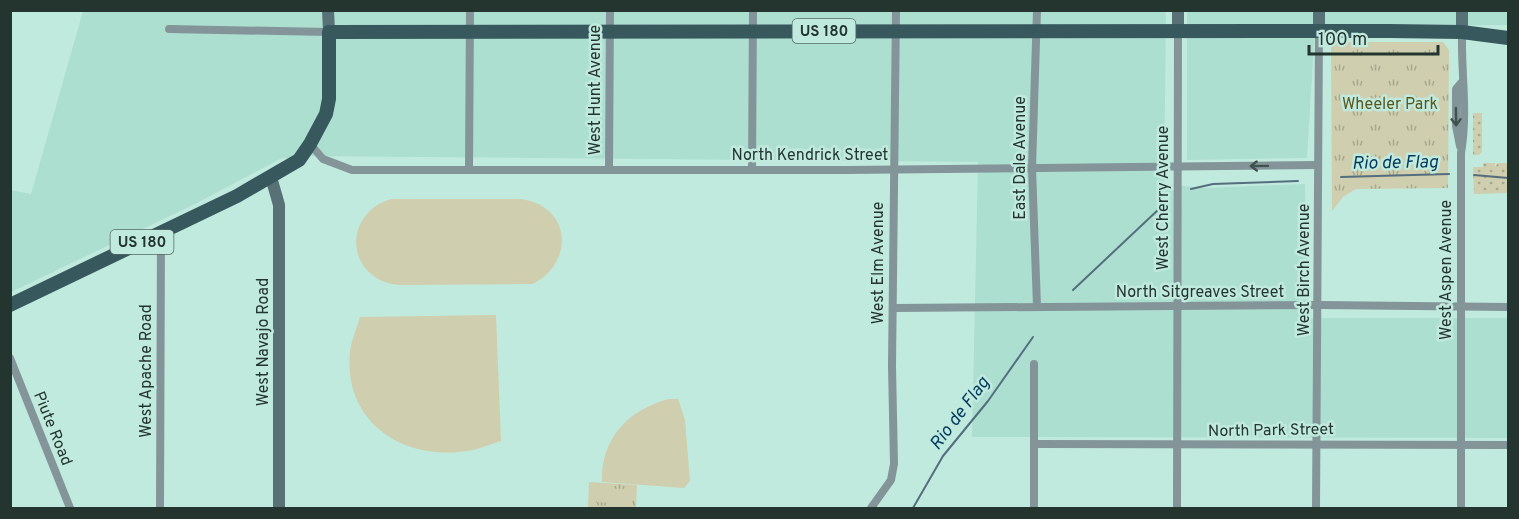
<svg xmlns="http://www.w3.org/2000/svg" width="1519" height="519" font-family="Overpass,sans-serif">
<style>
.built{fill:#addfd1}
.grass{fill:url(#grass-dots)}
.park{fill:url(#park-tufts)}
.pitch{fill:#cfceae}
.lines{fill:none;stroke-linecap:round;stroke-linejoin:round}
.stream{stroke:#546e7e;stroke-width:2}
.street{stroke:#839598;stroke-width:8}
.secondary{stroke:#577176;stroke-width:12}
.primary{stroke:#37585d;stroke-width:14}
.oneway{stroke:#40524f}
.labels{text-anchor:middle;stroke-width:5;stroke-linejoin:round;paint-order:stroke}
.shield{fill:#c1eade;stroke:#536b64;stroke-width:1.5}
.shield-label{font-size:15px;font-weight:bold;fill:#243530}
.street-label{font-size:16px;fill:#243530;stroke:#c1eade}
.park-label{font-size:16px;fill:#5a571b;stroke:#c1eade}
.water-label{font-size:18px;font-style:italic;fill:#043a5d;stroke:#c1eade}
</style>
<defs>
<pattern id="grass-dots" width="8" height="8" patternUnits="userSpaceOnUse" patternTransform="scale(1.5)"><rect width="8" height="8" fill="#cfceae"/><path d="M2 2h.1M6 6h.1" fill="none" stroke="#a8a88e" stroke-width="1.8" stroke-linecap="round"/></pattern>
<pattern id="park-tufts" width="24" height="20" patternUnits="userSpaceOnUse" patternTransform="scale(1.5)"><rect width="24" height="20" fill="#cfceae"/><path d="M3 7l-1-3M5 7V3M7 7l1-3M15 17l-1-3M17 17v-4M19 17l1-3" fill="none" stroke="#a8a88e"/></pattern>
</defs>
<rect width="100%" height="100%" fill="#c1eade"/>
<g class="built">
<polygon points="1508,10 1508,25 1315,27 1307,158 1187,160 1187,11"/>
<polygon points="83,11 1166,11 1164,184 1204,188 1305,184 1308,318 1508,318 1508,438 972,437 978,162 301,156 280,159 195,204 11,292 11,190 31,194"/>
</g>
<g class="grass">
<polygon points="1473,113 1482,113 1482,152 1479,155 1473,155"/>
<polygon points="1483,163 1495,163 1495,167 1498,163 1508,163 1508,193 1474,194 1473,167 1483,167"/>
</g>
<g class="park">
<polygon points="1333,42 1443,42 1449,50 1448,188 1356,189 1343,197 1332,211 1331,44"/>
<polygon points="589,482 637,485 636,508 588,508"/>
</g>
<g class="pitch">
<path d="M 391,199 L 521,199 C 571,206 575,262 533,284 L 399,285 C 346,280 341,214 391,199 Z"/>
<path d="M 496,315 L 501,441 C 490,444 478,450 466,451 C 402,461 343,421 350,352 C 351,341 357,328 360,317 Z"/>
<path d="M 669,399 L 678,399 L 685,420 L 690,481 L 684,488 L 602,482 C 600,439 629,409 669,399 Z"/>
<polygon points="597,488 628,489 627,504 597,502"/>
</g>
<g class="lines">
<g class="stream">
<polyline points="1474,175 1508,178"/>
<polyline points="1341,177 1449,174"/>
<polyline points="1191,189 1213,184 1298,181"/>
<polyline points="1073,290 1159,209"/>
<polyline points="913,508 943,456 988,401 1033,337"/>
</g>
<g class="street">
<polyline points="169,29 329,32"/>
<polyline points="310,144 323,159 352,170 847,170 1318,165"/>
<polyline points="1460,146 1456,126 1456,89 1461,83"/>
<polyline points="469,170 470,10"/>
<polyline points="609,170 610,10"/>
<polyline points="752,170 753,10"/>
<polyline points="1037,306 1032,168 1037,10"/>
<polyline points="893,308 1319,305 1508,307"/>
<polyline points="10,358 70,508"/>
<polyline points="1035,444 1508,445"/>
<polyline points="160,508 161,233"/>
<polyline points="871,508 891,480 894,464 892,366 896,10"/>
<polyline points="1034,508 1034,364"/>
<polyline points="1177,508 1178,31"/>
<polyline points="1316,508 1319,31"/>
<path d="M 1461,508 L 1461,153 C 1468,112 1461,74 1462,32"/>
</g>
<g class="secondary">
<polyline points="328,10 329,32"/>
<polyline points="1178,10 1178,31"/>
<polyline points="1319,31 1319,10"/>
<polyline points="1462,32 1462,10"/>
<polyline points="271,177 279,205 279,508"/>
</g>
<polyline class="primary" points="10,305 237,196 299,160 310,144 326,114 329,99 329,32 1389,31 1462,32 1508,38"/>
</g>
<defs><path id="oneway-shaft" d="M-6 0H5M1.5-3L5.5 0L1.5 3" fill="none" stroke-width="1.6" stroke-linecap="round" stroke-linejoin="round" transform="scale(1.5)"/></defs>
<g class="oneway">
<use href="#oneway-shaft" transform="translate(1456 117) rotate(89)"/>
<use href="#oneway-shaft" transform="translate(1259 166) rotate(179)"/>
</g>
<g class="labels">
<g class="shield">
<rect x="792.5" y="19" width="63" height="24" rx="4.5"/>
<rect x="110.5" y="230" width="63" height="24" rx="4.5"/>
</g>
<g class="shield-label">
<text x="824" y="36">US 180</text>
<text x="142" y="247">US 180</text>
</g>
<g class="street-label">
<text transform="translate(594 90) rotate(-90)" y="6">West Hunt Avenue</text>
<text x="810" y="160">North Kendrick Street</text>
<text transform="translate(1019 158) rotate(-90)" y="6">East Dale Avenue</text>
<text transform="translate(1162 198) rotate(-90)" y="6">West Cherry Avenue</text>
<text transform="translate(877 263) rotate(-90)" y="6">West Elm Avenue</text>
<text transform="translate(1303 270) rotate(-90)" y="6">West Birch Avenue</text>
<text transform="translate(1445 270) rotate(-90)" y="6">West Aspen Avenue</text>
<text x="1200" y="297">North Sitgreaves Street</text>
<text transform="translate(262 342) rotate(-90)" y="6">West Navajo Road</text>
<text transform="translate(145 371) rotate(-90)" y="6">West Apache Road</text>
<text transform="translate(54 428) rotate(68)" y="6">Piute Road</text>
<text transform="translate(1271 429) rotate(-1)" y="6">North Park Street</text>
</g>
<g class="park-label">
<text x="1390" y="109">Wheeler Park</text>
</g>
<g class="water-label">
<text transform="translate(1395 162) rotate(-1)" y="6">Rio de Flag</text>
<text transform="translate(959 413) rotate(-53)" y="6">Rio de Flag</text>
</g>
</g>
<rect width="1519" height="519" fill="none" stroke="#243530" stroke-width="24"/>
<path d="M1309 45v9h129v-9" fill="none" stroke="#243530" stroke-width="3"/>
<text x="1318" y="45" font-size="18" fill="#243530" stroke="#c1eade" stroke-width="4.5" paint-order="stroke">100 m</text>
</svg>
